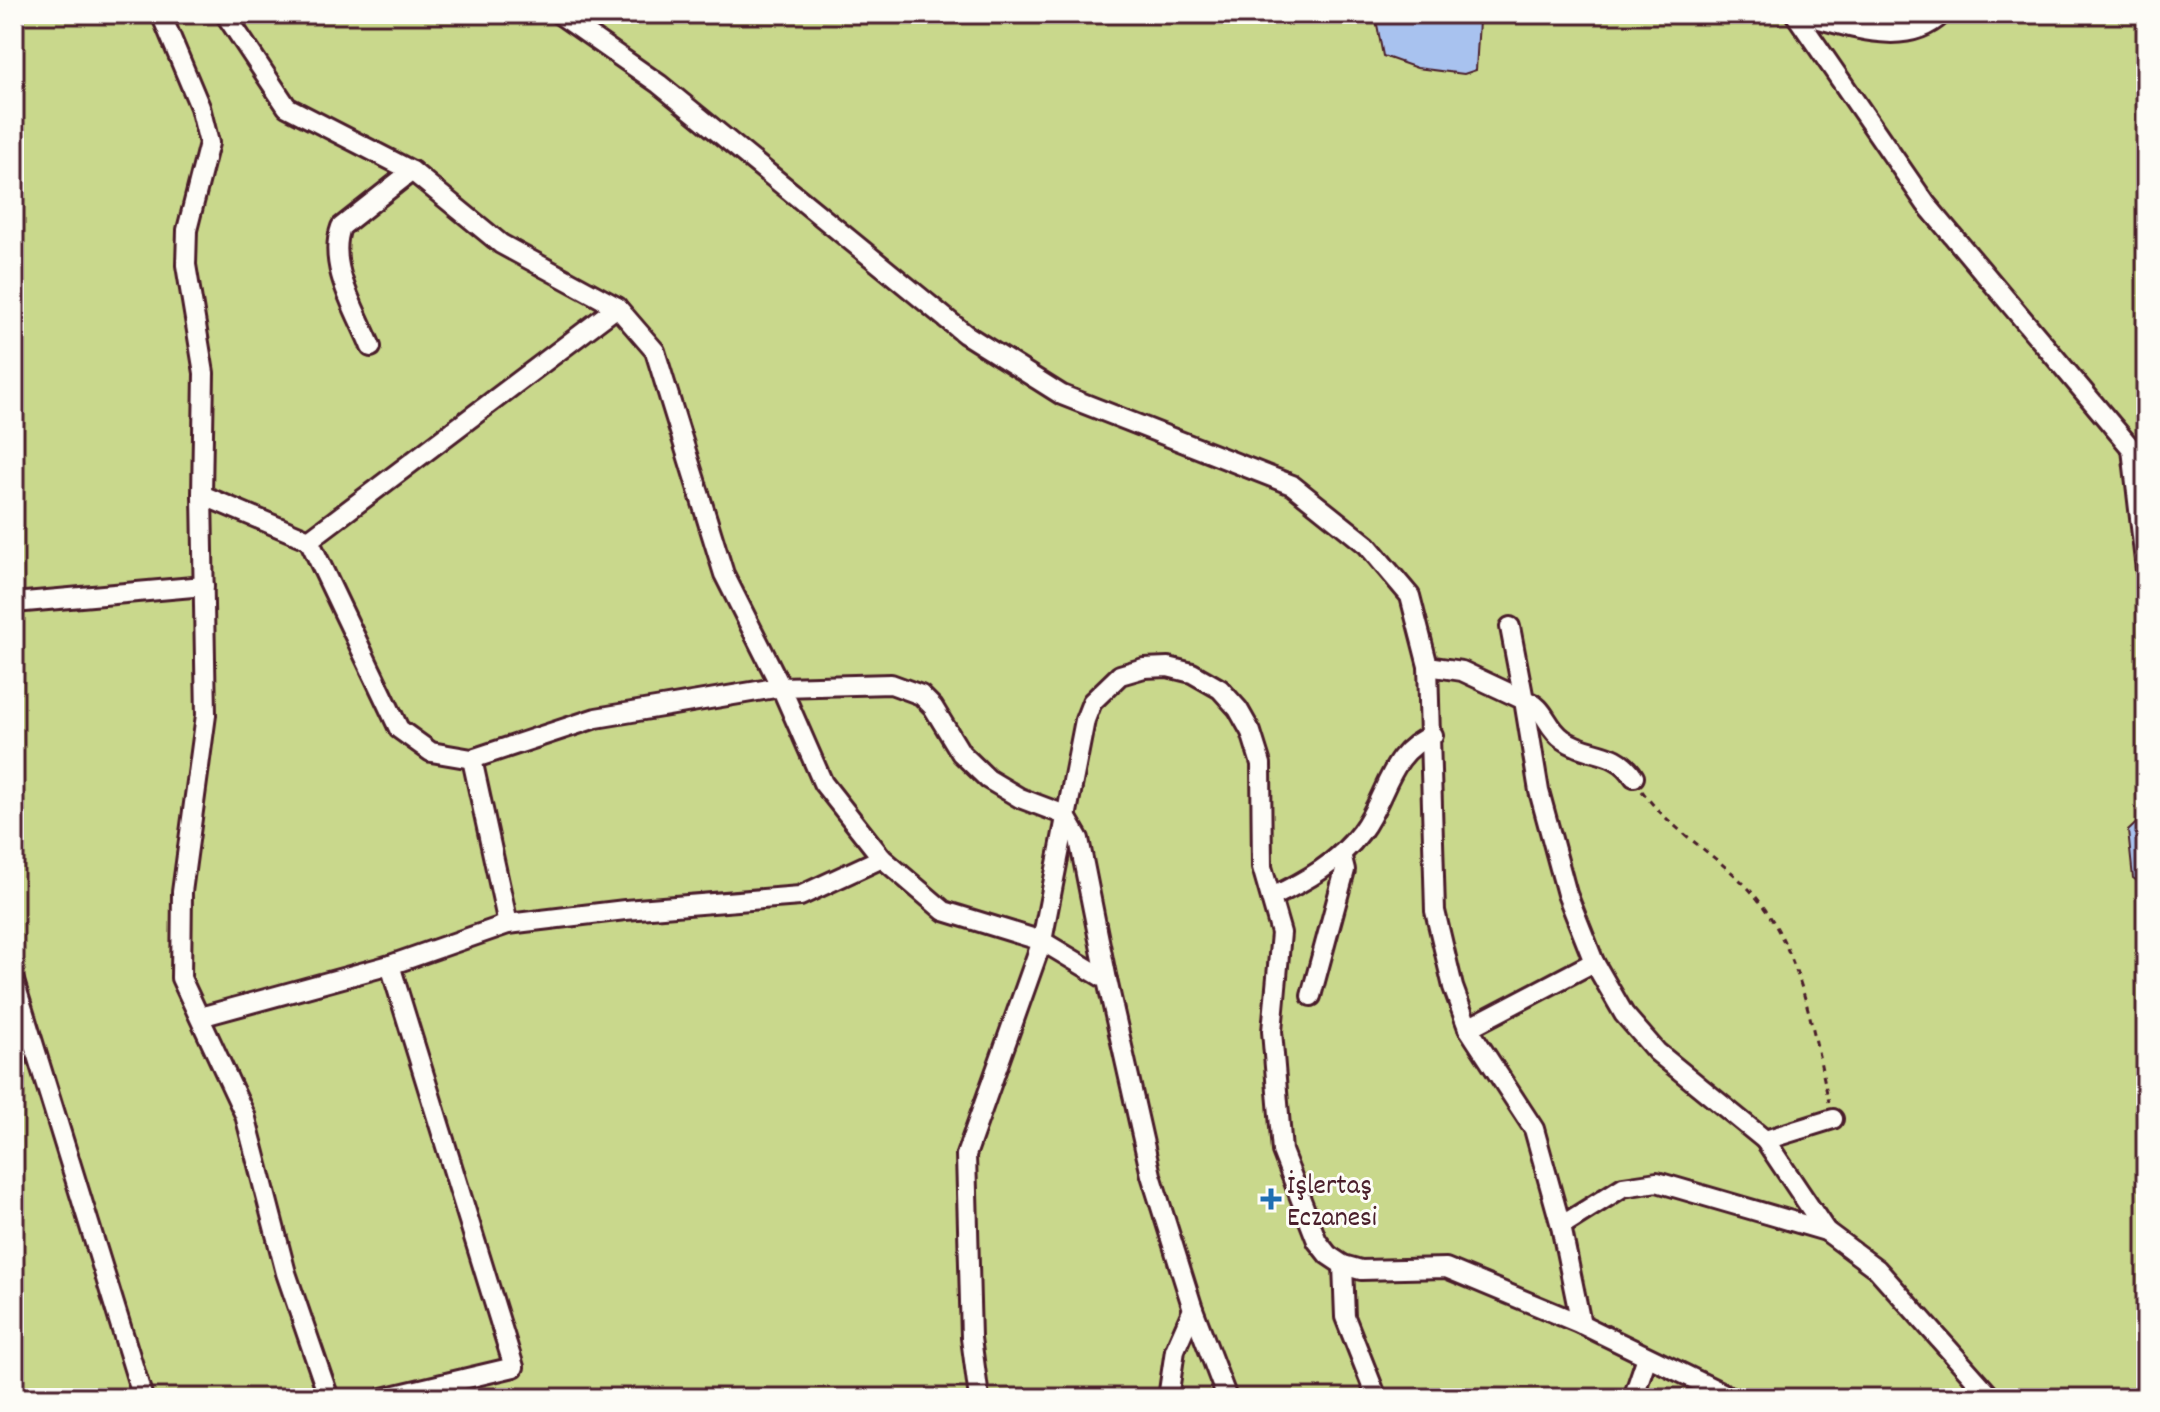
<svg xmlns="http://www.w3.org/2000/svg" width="2160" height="1412" font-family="Dekko,sans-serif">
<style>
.green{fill:#c9d88c;stroke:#8a7c5c;stroke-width:2}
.building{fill:#a8c2ef;stroke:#4a1f2b;stroke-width:2}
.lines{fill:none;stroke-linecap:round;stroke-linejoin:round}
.minor-casing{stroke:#4a1f2b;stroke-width:24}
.path{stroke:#4a1f2b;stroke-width:3;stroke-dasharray:6 6;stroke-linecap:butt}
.minor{stroke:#fdfcf7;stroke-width:18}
.poi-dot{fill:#1f6fb2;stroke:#fdfcf7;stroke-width:3}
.labels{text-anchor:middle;stroke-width:6;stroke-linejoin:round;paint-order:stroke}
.poi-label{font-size:28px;fill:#4a1f2b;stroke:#fdfcf7;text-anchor:start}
</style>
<rect width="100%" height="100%" fill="#e4ebf5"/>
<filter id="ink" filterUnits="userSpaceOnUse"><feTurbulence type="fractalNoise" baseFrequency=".0125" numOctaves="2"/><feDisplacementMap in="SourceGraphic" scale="16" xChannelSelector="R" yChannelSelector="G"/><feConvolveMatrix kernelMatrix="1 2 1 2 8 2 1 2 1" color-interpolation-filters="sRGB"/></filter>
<g filter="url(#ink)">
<rect class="green" x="14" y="14" width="2132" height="1384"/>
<g class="building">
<polygon points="1375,14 1479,21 1476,70 1464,74 1417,68 1383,56"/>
<polygon points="2146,814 2146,887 2133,878 2128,831"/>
</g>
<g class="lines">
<defs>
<g id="minor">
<polyline points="161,14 200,107 209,143 187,230 186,265 204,373 202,495 206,715 182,892 181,978 245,1115 286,1273 329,1398"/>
<polyline points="225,14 287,107 412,171 501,244 617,307 655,351 724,574 781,687 823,783 882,858 944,911 1042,941 1107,980 1151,1175 1193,1309 1227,1398"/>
<polyline points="559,14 659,84 965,334 1062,395 1292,485 1367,545 1410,596 1428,666 1435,911 1453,987 1468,1028 1534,1129 1561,1226 1581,1324"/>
<polyline points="1795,14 1926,204 2132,449 2146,570"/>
<path d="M 1799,14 C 1846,24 1904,51 1942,14"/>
<path d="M 371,347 C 356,310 327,266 341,227 L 412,171"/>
<polyline points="202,495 309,540 399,729 431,752 472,759 596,718 781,687 891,684 921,695 933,707 961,753 988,779 1020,798 1065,815 1079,839 1107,980"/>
<polyline points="309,540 617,307"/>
<polyline points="14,603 204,586"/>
<path d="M 1510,627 L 1524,700 C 1546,706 1545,727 1563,739 C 1587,757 1616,748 1634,777"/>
<polyline points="1428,666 1462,671 1524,700 1539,791 1567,894 1594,962 1624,1014 1657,1052 1765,1140 1826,1231 1877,1269 1992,1398"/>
<polyline points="472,759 508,924"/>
<path d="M 1272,897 C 1306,881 1338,863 1361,832 C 1388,796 1388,752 1433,735"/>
<polyline points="14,981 143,1398"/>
<polyline points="1311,996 1345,870 1341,854"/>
<polyline points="200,1017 390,965 508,924 625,910 800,896 882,858"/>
<polyline points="1468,1028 1594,962"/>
<polyline points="1765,1140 1833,1119"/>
<polyline points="1561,1226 1623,1187 1657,1182 1826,1231"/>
<polyline points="1343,1265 1345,1317 1377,1398"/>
<polyline points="383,1398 514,1367 390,965"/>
<polyline points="979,1398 971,1338 966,1155 1042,941 1085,720 1092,702 1120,675 1144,668 1168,667 1192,673 1220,689 1238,709 1251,732 1261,764 1262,867 1281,933 1272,1031 1282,1151 1317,1241 1328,1255 1343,1265 1361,1270 1446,1268 1581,1324 1733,1398"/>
<polyline points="1168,1398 1175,1350 1193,1309"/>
<polyline points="1633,1398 1647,1357"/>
</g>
</defs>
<use href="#minor" class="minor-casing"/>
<path class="path" d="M 1642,791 C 1669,828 1709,850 1742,882 C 1800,938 1812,1027 1829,1102"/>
<use href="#minor" class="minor"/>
</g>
</g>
<path class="poi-dot" d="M1267 1187h8v8h8v8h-8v8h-8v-8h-8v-8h8z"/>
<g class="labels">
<g class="poi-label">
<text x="1287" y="1193">İşlertaş<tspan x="1287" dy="32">Eczanesi</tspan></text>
</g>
</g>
<rect width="2160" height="1412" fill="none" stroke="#fdfcf7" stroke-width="48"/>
<rect x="24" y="24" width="2112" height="1364" fill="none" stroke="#4a1f2b" stroke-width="3" filter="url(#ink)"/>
</svg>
